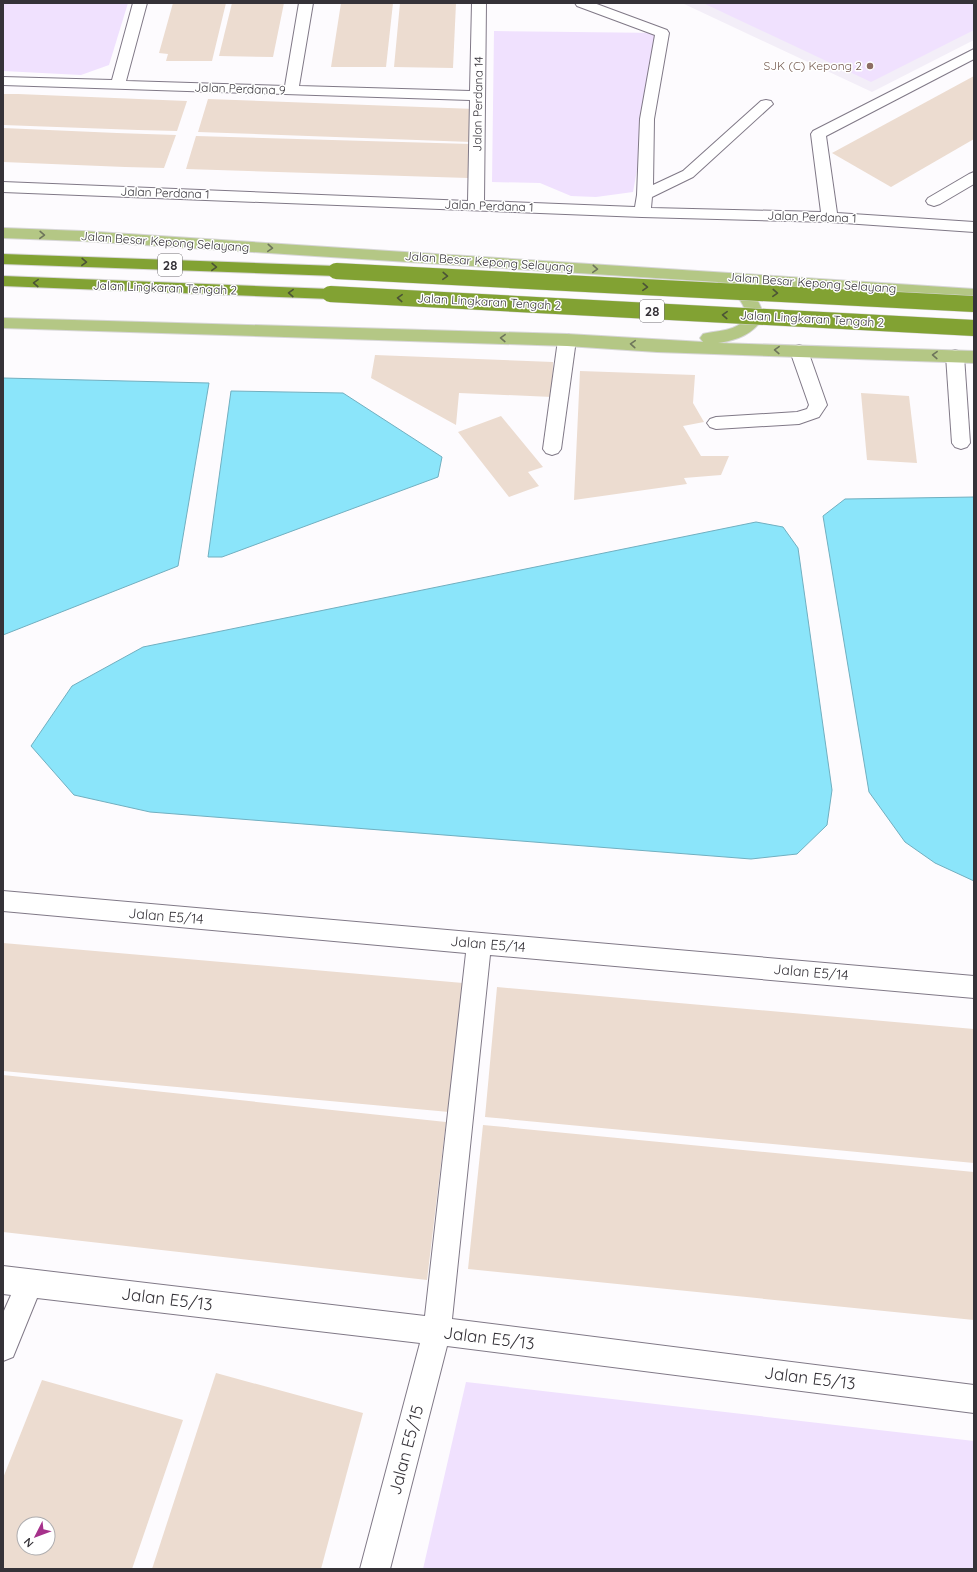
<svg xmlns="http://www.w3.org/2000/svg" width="977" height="1572" font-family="Quicksand,sans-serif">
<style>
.built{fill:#f3eef8}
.green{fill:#f0e1fe}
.water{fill:#8be5fa;stroke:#71afc0}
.building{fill:#ecdcd0;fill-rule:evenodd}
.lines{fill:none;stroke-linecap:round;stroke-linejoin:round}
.minor-casing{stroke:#807987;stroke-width:2}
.major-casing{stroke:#d7d6d7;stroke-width:2}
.highway-casing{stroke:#d7d6d7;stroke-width:2}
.minor{fill:#fff;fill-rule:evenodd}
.major{fill:#b4c785;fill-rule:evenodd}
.highway{fill:#82a233;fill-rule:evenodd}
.highway-bridge-casing{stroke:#d7d6d7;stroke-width:17;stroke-linecap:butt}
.highway-bridge{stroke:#82a233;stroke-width:16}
.oneway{stroke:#6e755b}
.oneway2{stroke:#4c5436}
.education-dot{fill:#8d6e63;stroke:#fff;stroke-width:1.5}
.labels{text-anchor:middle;stroke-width:3;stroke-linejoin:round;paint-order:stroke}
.far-education-label{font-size:12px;fill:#785e54;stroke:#fff;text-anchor:end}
.far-street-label{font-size:12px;fill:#353238;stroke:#fff}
.shield{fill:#fff;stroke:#727074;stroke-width:1}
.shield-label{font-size:13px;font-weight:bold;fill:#353238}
.street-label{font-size:14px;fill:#353238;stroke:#fff}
.near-street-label{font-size:17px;fill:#353238;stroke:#fff}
</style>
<rect width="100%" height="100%" fill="#fdfbfe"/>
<polygon class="built" points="682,3 974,3 974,40 872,92"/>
<g class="green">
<polygon points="3,3 128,3 109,65 81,75 3,71"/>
<polygon points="703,3 974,3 974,30 871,82"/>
<polygon points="494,31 662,33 633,192 596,197 571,196 540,183 492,182"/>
<polygon points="466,1382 974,1441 974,1569 423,1569"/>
</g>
<g class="water">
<polygon points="3,378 209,383 178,566 3,635"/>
<polygon points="231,391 343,393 442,457 438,477 222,557 208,557"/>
<polygon points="974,497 974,881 935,863 905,842 869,792 823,516 845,499"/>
<polygon points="756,522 783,527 798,548 832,790 827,825 797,854 751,859 150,812 74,795 31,746 72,686 143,647"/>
</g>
<g class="building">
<polygon points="173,3 226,3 212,61 166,61 168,54 159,53"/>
<polygon points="232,3 284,3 273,57 219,56"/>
<polygon points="341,3 393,3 386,67 331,67"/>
<polygon points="400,3 456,3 453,68 394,67"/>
<polygon points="974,76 974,139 891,187 832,153"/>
<polygon points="3,94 18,94 187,101 177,131 138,130 3,125"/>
<polygon points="208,99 475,109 471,142 198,132"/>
<polygon points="3,128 117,133 176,135 164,168 125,167 3,162"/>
<polygon points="196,136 471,144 468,178 186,169"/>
<polygon points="375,355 553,362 552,397 459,393 456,425 371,378"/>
<polygon points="580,371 695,375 693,403 704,422 683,426 701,456 729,456 721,475 684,478 687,484 574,500"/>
<polygon points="861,393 909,396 917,463 867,460"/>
<polygon points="501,416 543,467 528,472 539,486 509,497 458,432"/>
<polygon points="3,943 463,983 449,1112 3,1071"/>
<polygon points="497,987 974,1029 974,1163 485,1117"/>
<polygon points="3,1075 446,1122 427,1280 3,1232"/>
<polygon points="483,1125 974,1172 974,1320 468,1269"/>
<polygon points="216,1373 363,1413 321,1569 152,1569"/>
<path d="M 42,1380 L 183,1420 L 132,1569 L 3,1569 L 3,1478 ZM 24,1524 L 48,1524 L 48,1548 L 24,1548 Z"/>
</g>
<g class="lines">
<defs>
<g id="minor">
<polygon points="133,3 147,3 126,81 285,86 299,3 313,3 299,86 470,91 472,3 486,3 484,201 635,207 637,195 640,119 655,35 577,6 575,3 594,3 667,30 669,33 654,119 653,185 683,171 761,101 766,100 771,101 773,104 693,177 652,197 651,208 821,212 811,134 813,131 974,49 974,59 826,136 837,213 974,222 974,232 830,222 642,217 3,192 3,182 468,201 470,100 3,85 3,77 112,80"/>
<polygon points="974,172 974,184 940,204 934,206 928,204 926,201 928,198 969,174"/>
<polygon points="567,334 573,336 576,340 561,449 558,453 552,455 546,453 543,449 558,340 561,336"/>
<polygon points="799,345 805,347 808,351 827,405 819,417 799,424 716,429 710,427 707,423 710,419 716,417 797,412 807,409 809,405 790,351 793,347"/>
<polygon points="955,350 961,352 964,356 970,443 967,447 961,449 955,447 952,443 946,356 949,352"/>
<polygon points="3,891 974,976 974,998 490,955 452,1319 974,1385 974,1413 447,1346 390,1569 360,1569 420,1343 37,1298 13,1357 3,1361 3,1313 11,1295 3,1294 3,1266 425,1316 466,953 3,911"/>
</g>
<path id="major" d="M 3,228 L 82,231 L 974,289 L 974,299 L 739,284 C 754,291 760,302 764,317 C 753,334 738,340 718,343 L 974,351 L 974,363 L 657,352 L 567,346 L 3,328 L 3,318 L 567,334 L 703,342 L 700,338 L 703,334 C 719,330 736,332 747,317 C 744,304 740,297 728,291 C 723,289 720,288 717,284 L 718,282 L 82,241 L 3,238 Z"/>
<g id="highway">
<polygon points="3,254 336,266 342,267 344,271 342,275 336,276 3,264"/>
<polygon points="3,276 330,289 336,290 338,294 336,298 330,299 3,286"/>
</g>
</defs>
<use href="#minor" class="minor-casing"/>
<use href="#major" class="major-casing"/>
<use href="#highway" class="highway-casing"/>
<use href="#minor" class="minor"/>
<use href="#major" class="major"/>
<use href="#highway" class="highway"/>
<defs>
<g id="highway-bridge">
<polyline points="336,271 974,304"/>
<polyline points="330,294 974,328"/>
</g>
</defs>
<use href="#highway-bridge" class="highway-bridge-casing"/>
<use href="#highway-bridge" class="highway-bridge"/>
</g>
<defs><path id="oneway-chevron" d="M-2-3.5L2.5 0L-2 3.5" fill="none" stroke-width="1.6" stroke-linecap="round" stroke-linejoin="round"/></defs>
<g class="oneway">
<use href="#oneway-chevron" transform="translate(42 235) rotate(2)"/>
<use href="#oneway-chevron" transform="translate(270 248) rotate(4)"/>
<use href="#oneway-chevron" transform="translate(595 269) rotate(4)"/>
<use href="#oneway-chevron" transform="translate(503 338) rotate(-178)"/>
<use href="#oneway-chevron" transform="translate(633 344) rotate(-176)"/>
<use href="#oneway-chevron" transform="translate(777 350) rotate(-178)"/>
<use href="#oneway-chevron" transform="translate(935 355) rotate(-178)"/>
</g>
<g class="oneway2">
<use href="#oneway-chevron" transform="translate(84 262) rotate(2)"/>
<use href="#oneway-chevron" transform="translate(214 267) rotate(2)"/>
<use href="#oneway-chevron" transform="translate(445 276) rotate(3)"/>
<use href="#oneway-chevron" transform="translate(36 283) rotate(-178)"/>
<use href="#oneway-chevron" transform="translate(645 287) rotate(3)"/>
<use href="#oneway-chevron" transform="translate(291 293) rotate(-178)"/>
<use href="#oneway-chevron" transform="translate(775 293) rotate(3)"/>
<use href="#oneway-chevron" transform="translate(400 298) rotate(-177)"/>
<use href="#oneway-chevron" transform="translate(725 315) rotate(-177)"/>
</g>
<circle class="education-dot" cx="870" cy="66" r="4"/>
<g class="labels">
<g class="far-education-label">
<text x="862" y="70">SJK (C) Kepong 2</text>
</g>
<g class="far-street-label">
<text transform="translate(240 89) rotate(2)" y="4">Jalan Perdana 9</text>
<text transform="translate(478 104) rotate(-89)" y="4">Jalan Perdana 14</text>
<text transform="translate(165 193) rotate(2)" y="4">Jalan Perdana 1</text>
<text transform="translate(489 206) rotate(2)" y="4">Jalan Perdana 1</text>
<text transform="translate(812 217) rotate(2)" y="4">Jalan Perdana 1</text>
<text transform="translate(165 242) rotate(4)" y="4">Jalan Besar Kepong Selayang</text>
<text transform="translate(489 262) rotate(4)" y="4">Jalan Besar Kepong Selayang</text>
<text transform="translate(812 283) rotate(4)" y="4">Jalan Besar Kepong Selayang</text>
<text transform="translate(165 288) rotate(2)" y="4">Jalan Lingkaran Tengah 2</text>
<text transform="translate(489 302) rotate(3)" y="4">Jalan Lingkaran Tengah 2</text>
<text transform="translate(812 319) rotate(3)" y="4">Jalan Lingkaran Tengah 2</text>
</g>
<g class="shield">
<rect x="158" y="254" width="24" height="22" rx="3"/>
<rect x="640" y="300" width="24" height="22" rx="3"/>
</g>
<g class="shield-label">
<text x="170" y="270">28</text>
<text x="652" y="316">28</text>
</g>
<g class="street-label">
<text transform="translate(166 916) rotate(5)" y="5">Jalan E5/14</text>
<text transform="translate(488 944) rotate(5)" y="5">Jalan E5/14</text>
<text transform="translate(811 972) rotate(5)" y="5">Jalan E5/14</text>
</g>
<g class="near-street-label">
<text transform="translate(167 1299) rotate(7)" y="6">Jalan E5/13</text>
<text transform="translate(489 1338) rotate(7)" y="6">Jalan E5/13</text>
<text transform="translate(810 1378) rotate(7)" y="6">Jalan E5/13</text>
<text transform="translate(406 1450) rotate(-75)" y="6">Jalan E5/15</text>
</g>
</g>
<rect width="977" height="1572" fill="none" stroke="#353238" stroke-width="8"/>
<g transform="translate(36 1536) rotate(228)"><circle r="19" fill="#ffffff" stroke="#aeadaf"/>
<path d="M0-3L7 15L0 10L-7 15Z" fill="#a6318b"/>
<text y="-6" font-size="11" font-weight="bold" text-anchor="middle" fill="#353238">N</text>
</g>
</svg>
